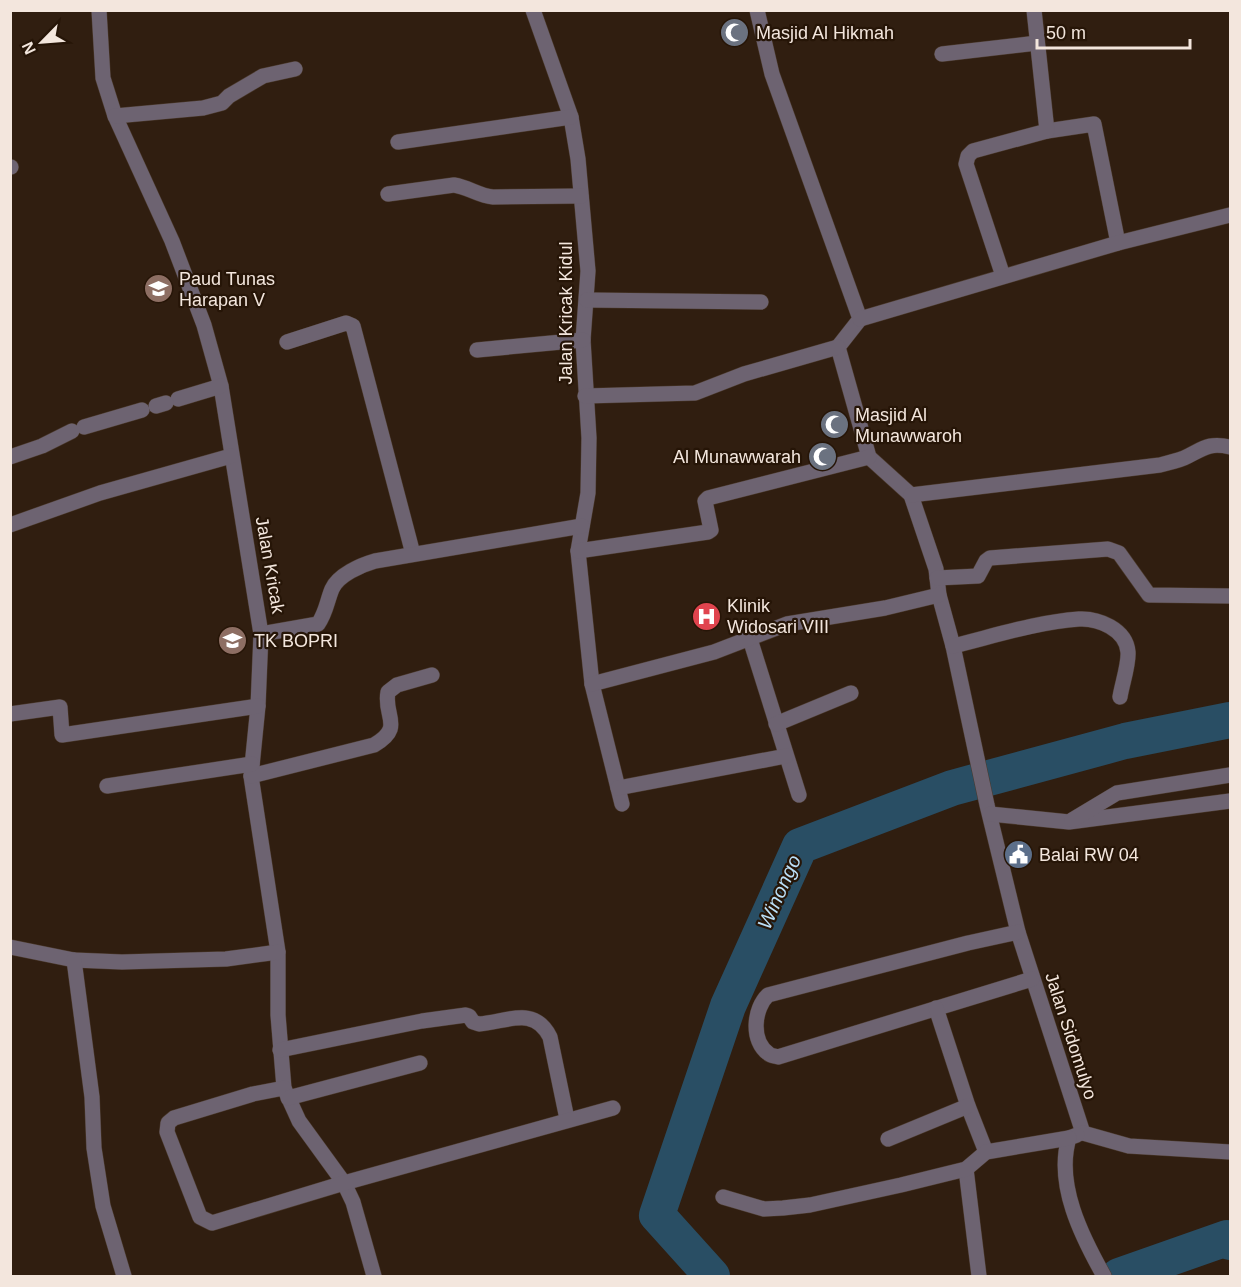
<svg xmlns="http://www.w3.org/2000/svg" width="1241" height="1287" font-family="Helvetica,sans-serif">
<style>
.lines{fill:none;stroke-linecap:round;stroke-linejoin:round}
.river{stroke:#294e64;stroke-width:36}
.minor-casing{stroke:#4b3a2d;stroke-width:16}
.minor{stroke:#6d6371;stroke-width:15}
.labels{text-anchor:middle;stroke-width:4.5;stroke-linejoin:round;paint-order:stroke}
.poi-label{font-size:18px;fill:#f3e6dd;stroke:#261507;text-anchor:start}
.street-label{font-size:18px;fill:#f3e6dd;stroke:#261507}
.water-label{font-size:20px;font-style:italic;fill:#badff7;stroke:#261507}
</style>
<rect width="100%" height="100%" fill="#301e10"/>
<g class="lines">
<g class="river">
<polyline points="712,1276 657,1215 728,1006 800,846 952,788 1125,741 1230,720"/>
<polyline points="1119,1276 1227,1238 1230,1242"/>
</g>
<defs>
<g id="minor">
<polyline points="99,10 103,78 115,116 172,241 204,325 221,386 261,634 258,706 251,776 278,952 278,1015 284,1088 299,1121 344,1183 353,1202 374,1276"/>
<polyline points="533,10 571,117 578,159 588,271 583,340 589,438 588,493 578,551 592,684 622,804"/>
<polyline points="757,10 772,74 860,319 838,347 869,457 911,495 936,569 939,595 953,646 987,805 1018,932 1083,1133"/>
<polyline points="942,54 1037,43"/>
<polyline points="115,116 203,108 222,103 229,96 263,76 295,69"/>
<polyline points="1047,131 1094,124 1118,243"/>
<polyline points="398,142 571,117"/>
<polyline points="10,167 11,167"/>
<path d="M 388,194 L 454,185 C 468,187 479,196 493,197 L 581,196"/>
<polyline points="1003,276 966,164 968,156 973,151 1047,131 1034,10"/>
<polyline points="587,300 761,302"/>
<polyline points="860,319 1118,243 1230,215"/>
<polyline points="287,342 346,323 353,326 413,554"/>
<polyline points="477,350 583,340"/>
<polyline points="585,396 695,393 744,374 838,347"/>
<polyline points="178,399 221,386"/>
<polyline points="156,406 166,403"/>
<polyline points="84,427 142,410"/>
<polyline points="10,457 42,446 72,431"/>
<path d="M 911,495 L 1160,465 C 1168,463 1176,461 1184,458 C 1203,449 1208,442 1230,447"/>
<polyline points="10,525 100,493 231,456"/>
<polyline points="578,551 708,532 711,530 705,501 708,498 869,457"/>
<polyline points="937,578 978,576 986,561 990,558 1108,549 1119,553 1149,595 1230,596"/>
<path d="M 261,634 L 318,624 C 326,613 327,601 332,589 C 338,575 361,565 375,561 L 582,526"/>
<polyline points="750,639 799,795"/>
<path d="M 953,646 C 994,636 1037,622 1079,619 C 1098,618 1126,629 1128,652 C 1129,664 1122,684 1120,697"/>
<polyline points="592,684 714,652 787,624 885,608 939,595"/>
<polyline points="10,714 60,707 62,735 258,706"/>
<polyline points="776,724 851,693"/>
<path d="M 251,776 L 374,745 C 405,727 383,716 388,692 L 397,685 L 432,675"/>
<polyline points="107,786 252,764"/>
<polyline points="618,788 786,756"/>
<polyline points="990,814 1069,822 1230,801"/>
<polyline points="1072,820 1117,793 1230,775"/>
<path d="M 1018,932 L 968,943 L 768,995 C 754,1008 750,1041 769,1054 C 771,1056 775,1056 778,1057 L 1032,979"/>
<polyline points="10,947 74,960 122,962 226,959 278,952"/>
<polyline points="74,960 92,1097 94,1148 103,1206 124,1276"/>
<polyline points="936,1008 968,1106 986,1152"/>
<path d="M 280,1050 L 422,1021 L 466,1015 L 469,1016 L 473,1022 L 479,1024 C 507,1022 534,1005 550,1037 L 567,1119"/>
<polyline points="284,1088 253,1094 174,1118 168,1123 167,1132 200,1217 212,1223 344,1183 613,1108"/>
<polyline points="288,1098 420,1063"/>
<polyline points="1083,1133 1129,1146 1230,1152"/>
<path d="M 1077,1135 L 1069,1138 C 1055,1184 1082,1237 1104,1276"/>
<polyline points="888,1139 968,1106"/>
<polyline points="966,1169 979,1276"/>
<polyline points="723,1197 764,1209 783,1208 810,1205 901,1185 966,1169 986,1152 1069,1138"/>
</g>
</defs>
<use href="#minor" class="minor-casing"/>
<use href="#minor" class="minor"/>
</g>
<defs>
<symbol id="mosque-disc" viewBox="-11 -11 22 22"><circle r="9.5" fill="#6b7280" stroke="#261507"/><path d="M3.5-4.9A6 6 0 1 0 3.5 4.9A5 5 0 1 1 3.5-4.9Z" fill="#fff"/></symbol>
<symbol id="school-disc" viewBox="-11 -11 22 22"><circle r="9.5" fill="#8d6e63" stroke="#261507"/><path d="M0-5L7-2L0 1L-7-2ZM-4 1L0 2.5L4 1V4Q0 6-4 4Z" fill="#fff"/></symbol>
<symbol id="hospital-disc" viewBox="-11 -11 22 22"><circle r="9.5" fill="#e0444e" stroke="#261507"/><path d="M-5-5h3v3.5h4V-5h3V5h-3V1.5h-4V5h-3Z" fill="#fff"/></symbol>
<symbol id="civic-disc" viewBox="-11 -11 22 22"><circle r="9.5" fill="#5c6f8a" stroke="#261507"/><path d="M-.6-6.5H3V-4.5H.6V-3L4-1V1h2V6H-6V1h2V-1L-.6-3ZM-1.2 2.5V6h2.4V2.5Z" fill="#fff"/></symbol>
</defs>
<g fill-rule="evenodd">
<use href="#mosque-disc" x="718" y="16" width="33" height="33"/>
<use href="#school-disc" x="142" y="272" width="33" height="33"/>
<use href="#mosque-disc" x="818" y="408" width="33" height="33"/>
<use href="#mosque-disc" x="806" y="440" width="33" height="33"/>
<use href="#hospital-disc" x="690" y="600" width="33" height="33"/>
<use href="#school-disc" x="216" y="624" width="33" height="33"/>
<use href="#civic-disc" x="1002" y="838" width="33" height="33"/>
</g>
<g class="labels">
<g class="poi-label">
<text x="756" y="39">Masjid Al Hikmah</text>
<text x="179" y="285">Paud Tunas<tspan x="179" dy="21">Harapan V</tspan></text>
<text x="855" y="421">Masjid Al<tspan x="855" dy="21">Munawwaroh</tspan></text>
<text x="801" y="463" text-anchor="end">Al Munawwarah</text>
<text x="727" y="612">Klinik<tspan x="727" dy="21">Widosari VIII</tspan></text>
<text x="254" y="647">TK BOPRI</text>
<text x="1039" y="861">Balai RW 04</text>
</g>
<g class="street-label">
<text transform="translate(566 313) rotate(-90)" y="6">Jalan Kricak Kidul</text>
<text transform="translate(270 565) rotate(80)" y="6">Jalan Kricak</text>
<text transform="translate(1071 1036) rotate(72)" y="6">Jalan Sidomulyo</text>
</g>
<g class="water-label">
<text transform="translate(779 892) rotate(-66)" y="7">Winongo</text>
</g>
</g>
<rect width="1241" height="1287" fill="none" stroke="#f3e6dd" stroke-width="24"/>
<g transform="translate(42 42) rotate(245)" stroke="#261507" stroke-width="4.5" paint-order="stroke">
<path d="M0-4.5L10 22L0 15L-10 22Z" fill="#f3e6dd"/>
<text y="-9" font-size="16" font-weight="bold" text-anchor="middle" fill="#f3e6dd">N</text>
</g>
<path d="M1037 39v9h153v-9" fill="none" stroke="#f3e6dd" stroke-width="3"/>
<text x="1046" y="39" font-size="18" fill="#f3e6dd" stroke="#261507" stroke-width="4.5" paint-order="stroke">50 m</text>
</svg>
